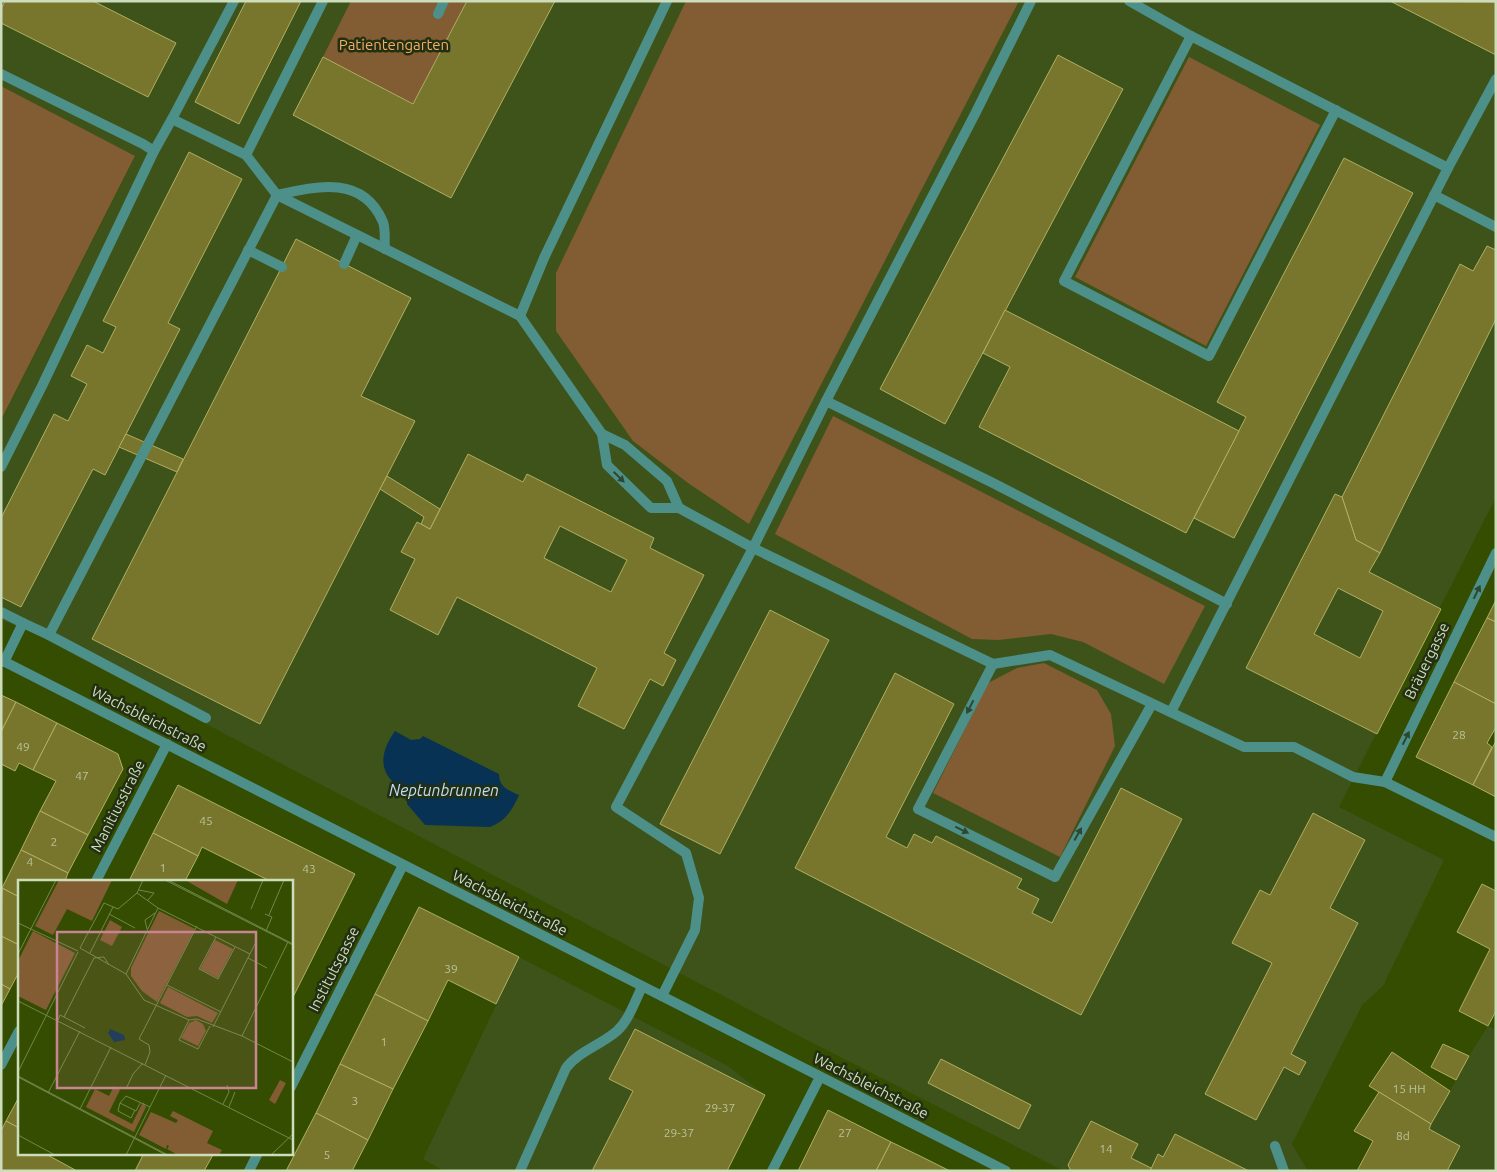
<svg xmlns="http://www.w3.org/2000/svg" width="1497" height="1172" font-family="Ubuntu,sans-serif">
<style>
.built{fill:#3d5319}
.green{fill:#825c32}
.water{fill:#073254}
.building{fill:#78762d;stroke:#b0af62;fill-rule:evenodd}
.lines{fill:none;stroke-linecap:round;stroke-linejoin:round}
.service{stroke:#4d908a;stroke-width:10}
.minor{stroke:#4d908a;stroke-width:10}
.oneway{fill:#2e4730}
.labels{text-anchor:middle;stroke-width:5;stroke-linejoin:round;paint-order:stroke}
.number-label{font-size:12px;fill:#b8c398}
.park-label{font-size:15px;fill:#f3ae61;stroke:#232f12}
.street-label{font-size:15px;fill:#cdddbb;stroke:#232f12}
.water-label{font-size:16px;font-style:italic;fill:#c0ddf9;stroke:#232f12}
.inset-road{fill:none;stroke:#71874b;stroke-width:1}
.view{fill:#c88490;fill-opacity:0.15;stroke:#c88490;stroke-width:2.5}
.inset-edge{fill:none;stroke:#cdddbb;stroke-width:2.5}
</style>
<rect width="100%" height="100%" fill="#344d01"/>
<g class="built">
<polygon points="1,1 1496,1 1496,497 1339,807 1444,860 1383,986 1362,1005 1292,1144 1308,1171 1064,1171 805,1039 29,631 1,620 1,421 135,157 1,86"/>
<polygon points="519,957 728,1066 765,1095 727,1171 444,1171 423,1159"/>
<polygon points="1488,1026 1496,1030 1496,1171 1447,1171 1460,1146 1429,1129 1469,1056"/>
</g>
<g class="green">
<polygon points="351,1 467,1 413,104 323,57"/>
<polygon points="686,1 1019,1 749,524 688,483 633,441 556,331 556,273"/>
<polygon points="1189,57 1320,125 1206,346 1075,277"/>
<polygon points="1,86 135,156 1,420"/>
<polygon points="833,416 1205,606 1164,684 1083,642 1051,634 999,640 972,639 775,534"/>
<polygon points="1044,663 1097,690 1111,714 1115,746 1060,857 933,793 988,683 1017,668"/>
</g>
<path class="water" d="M 395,731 L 411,740 L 420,739 L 423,736 L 499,774 C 499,787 508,790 519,795 C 512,810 506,821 490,827 L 425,825 L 407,804 L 407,793 C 379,776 377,757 395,731 Z"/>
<g class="building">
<polygon points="5,1 93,1 176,43 148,97 1,23 1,9"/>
<polygon points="246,1 301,1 239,124 195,102"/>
<polygon points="467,1 555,1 451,198 293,115 323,57 413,104"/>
<polygon points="1390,1 1496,2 1496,55"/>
<polygon points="1058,55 1123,89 945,424 880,389"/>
<polygon points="189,152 242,179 168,323 180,329 105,475 93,469 21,607 1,597 1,518 54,414 68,421 87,384 71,376 87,345 103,353 116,327 103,321"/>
<polygon points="1344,158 1413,193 1234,538 1194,518 1246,417 1217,402"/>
<polygon points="296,239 411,298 361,396 415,421 260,724 92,639"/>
<polygon points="1487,246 1496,250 1496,319 1380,553 1356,540 1342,497 1460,264 1473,271"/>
<polygon points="1005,310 1239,431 1186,533 979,427 1010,367 983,353"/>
<polygon points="126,434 183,459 177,472 119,447"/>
<path d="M 468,454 L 523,482 L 527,474 L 654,538 L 650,548 L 704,575 L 664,653 L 676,660 L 663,686 L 650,679 L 624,729 L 578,706 L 597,668 L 457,597 L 438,635 L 390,610 L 415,559 L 401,552 L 417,522 L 430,529 ZM 560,526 L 627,560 L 611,592 L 544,558 Z"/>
<polygon points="387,476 440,509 430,529 421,524 424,517 380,489"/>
<path d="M 1335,494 L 1342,497 L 1356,540 L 1380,553 L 1369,572 L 1441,609 L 1377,734 L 1246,668 ZM 1338,588 L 1383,611 L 1360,658 L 1314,634 Z"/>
<polygon points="1496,600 1496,622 1487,618"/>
<polygon points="770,610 829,640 720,854 660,824"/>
<polygon points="1487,618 1496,622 1496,704 1454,682"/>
<polygon points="895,673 954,704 886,837 907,848 914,834 932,843 936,836 1022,879 1017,888 1039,899 1032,913 1052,923 1121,788 1182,819 1081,1015 795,868"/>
<polygon points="1454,682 1496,704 1496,727 1487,743 1492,747 1473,785 1416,757"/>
<polygon points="1,695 16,702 1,732"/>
<polygon points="16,702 57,723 33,770 19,763 15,771 1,764 1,732"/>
<polygon points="57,723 118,754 123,769 88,835 40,811 56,781 33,770"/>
<polygon points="1496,741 1496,797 1473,785"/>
<polygon points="178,785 355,874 291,1001 291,881 270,881 202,847 198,856 153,833"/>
<polygon points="40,811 88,835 68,873 21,850"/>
<polygon points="1313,813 1365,840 1330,908 1358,923 1291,1054 1306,1062 1299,1075 1284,1067 1256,1120 1205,1094 1272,963 1232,943 1260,890 1270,895"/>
<polygon points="153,833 198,856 185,881 129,881"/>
<polygon points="21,850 68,873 65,881 19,881 19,897 2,888"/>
<polygon points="1482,884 1496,891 1496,1011 1488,1026 1459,1011 1490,949 1457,932"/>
<polygon points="2,888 19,897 19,945 1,936"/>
<polygon points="419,907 519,957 496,1004 448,980 428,1021 375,994"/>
<polygon points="1,936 19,945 19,972 10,989 1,984"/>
<polygon points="1,984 10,989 1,1006"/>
<polygon points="375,994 428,1021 393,1089 340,1064"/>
<polygon points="635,1029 765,1095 727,1171 592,1171 633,1091 609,1079"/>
<polygon points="1443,1044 1469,1056 1456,1080 1431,1067"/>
<polygon points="1392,1052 1450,1091 1431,1124 1369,1086"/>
<polygon points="941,1059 1031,1105 1019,1129 928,1083"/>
<polygon points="340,1064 393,1089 368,1140 316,1113"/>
<polygon points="1379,1092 1431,1124 1429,1129 1460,1146 1447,1171 1357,1171 1373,1141 1354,1131"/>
<polygon points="19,1097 19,1128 6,1121"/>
<polygon points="828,1110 891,1142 876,1171 798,1171"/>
<polygon points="316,1113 368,1140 352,1171 286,1171"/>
<polygon points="6,1121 19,1128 19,1153 44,1153 77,1171 1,1171 1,1131"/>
<polygon points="1091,1121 1138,1144 1131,1158 1151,1168 1150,1171 1071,1171 1068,1165"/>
<polygon points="1175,1134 1249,1171 1150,1171 1158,1154 1163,1157"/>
<polygon points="891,1142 920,1156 950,1171 876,1171"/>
<polygon points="144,1153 214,1153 204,1171 135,1171"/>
</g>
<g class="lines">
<g class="service">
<polyline points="234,1 172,119 246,155 277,195 520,316 544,258 667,1"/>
<polyline points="1129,1 1191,36 1448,168"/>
<polyline points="438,14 444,1"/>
<polyline points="1191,36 1064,281 1209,356 1336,110"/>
<polyline points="1,74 143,144 154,151 172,119"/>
<polyline points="246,155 323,1"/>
<polyline points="1434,195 1496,227"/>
<polyline points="248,250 282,267"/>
<polyline points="344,264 357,235"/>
<polyline points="520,316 602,434 607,465 651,508 679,508 753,548 993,664 1050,655 1244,747 1294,747 1353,777 1385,782"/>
<polyline points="826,401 993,483 1227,604"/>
<polyline points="602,434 625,445 667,481 679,508"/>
<polyline points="1,467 42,386 154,151"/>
<polyline points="1,612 23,623"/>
<polyline points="49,635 206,718"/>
<path d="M 4,662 L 23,623 L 49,635 L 277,195 C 317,186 363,175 383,222 C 386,230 384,241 385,249"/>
<polyline points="993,664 918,809 1055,877 1152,704"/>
<polyline points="1171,712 1448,168 1496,79"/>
<polyline points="662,996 695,930 699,898 686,853 616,807 753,548 826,401 976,112 1031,1"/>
<polyline points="1275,1146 1284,1171"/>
<path d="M 520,1171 L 566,1068 C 579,1051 601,1045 617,1031 C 629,1020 635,1001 642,987"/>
</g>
<g class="minor">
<polyline points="1496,553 1385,782 1496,837"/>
<polyline points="1,660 1006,1171"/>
<polyline points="96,881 167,744"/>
<polyline points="1,1065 19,1031"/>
<polyline points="291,1087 403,865"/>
<polyline points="249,1171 258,1153"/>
<polyline points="772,1171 820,1077"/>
</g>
</g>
<defs><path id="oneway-solid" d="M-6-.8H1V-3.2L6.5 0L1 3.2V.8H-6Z" transform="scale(1.25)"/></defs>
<g class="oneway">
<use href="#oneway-solid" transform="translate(619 477) rotate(44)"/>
<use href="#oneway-solid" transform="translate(1477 592) rotate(-64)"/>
<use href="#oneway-solid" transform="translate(970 707) rotate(117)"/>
<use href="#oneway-solid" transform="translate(1406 738) rotate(-64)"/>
<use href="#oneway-solid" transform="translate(962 830) rotate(26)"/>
<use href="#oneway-solid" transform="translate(1078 834) rotate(-61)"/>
</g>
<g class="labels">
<g class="number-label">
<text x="1459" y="739">28</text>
<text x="23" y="751">49</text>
<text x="82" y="780">47</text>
<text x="206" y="825">45</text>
<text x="54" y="846">2</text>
<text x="30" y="866">4</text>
<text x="163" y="872">1</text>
<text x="309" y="873">43</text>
<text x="451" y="973">39</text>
<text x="384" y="1046">1</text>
<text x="1409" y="1093">15 HH</text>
<text x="355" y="1105">3</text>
<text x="720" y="1112">29-37</text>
<text x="679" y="1137">29-37</text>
<text x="845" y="1137">27</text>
<text x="1403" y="1140">8d</text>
<text x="1106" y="1153">14</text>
<text x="327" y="1159">5</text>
</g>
<g class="park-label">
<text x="394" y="50">Patientengarten</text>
</g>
<g class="street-label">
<text transform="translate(1427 661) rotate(-64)" y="5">Bräuergasse</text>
<text transform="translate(149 719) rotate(27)" y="5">Wachsbleichstraße</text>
<text transform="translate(118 806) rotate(-63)" y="5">Manitiusstraße</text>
<text transform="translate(510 903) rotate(27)" y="5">Wachsbleichstraße</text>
<text transform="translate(334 969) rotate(-63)" y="5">Institutsgasse</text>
<text transform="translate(871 1086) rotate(27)" y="5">Wachsbleichstraße</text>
</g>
<g class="water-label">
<text x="444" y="796">Neptunbrunnen</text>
</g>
</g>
<g transform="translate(18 880)">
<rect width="275" height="275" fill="#344d01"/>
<path d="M 41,0 L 94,0 L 74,41 L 49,29 L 35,55 L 17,46 ZM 167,0 L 220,0 L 209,24 ZM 141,31 L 177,49 L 139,122 L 124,111 L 113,96 L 113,88 ZM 92,40 L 104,47 L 94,66 L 82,60 ZM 15,51 L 57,73 L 28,130 L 0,116 L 0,81 ZM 197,60 L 215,69 L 200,98 L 182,89 ZM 150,107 L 200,133 L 194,143 L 179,136 L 169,137 L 142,123 ZM 178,140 L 185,144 L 188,151 L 180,166 L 163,158 L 171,143 ZM 262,200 L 268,203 L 257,224 L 251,220 ZM 96,206 L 102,210 L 91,232 L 114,244 L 125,222 L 128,227 L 116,252 L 68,227 L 77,209 L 91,216 ZM 155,231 L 195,251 L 189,263 L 204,270 L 201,275 L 160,275 L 149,269 L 151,266 L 149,265 L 148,269 L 121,255 L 133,232 L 158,243 L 160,240 L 152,236 Z" fill="#825c32"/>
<path d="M 92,149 L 106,155 L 107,160 L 96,162 L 90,153 Z" fill="#073254"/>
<path class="inset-road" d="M 147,0 L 275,65M 150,0 L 275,64M 121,10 L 136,13 L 130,20M 119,13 L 140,28 L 108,94 L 62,68 L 86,23 L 100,29 L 119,13 L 125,0M 140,28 L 232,74M 233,29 L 245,0M 91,34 L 117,48M 247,34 L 254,37 L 248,51M 251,35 L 266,0M 0,43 L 60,71M 129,49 L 127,40 L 137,33M 198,57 L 181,89 L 200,99 L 217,67M 72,73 L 95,27M 0,74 L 38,0M 230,78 L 249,88M 108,94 L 126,120 L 171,140 L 179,139 L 224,156 L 275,182M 149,105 L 203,132M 0,121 L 275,260M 46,137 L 67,148M 40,140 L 42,135 L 46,137 L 76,78 L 86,77 L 91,85M 171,140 L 161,160 L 180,169 L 192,146M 195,147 L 239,60M 224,156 L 270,62M 127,185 L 132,172 L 131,165 L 121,159 L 179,46M 0,192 L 60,72M 0,196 L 150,275M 0,197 L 148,275M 108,209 L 115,194 L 125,183M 30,213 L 62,151M 102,223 L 100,231 L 113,238 L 117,230M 122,223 L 118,231 L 102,223 L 108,216 L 132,227M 205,224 L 211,212 L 209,205M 211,227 L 217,212M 62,229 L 93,167M 0,255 L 37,275M 108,275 L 148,195M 253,275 L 275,254"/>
<path class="view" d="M 39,52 L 238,52 L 238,208 L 39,208 Z"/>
<rect width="275" height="275" class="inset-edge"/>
</g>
<rect width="1497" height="1172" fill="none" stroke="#cdddbb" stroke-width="5"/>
</svg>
